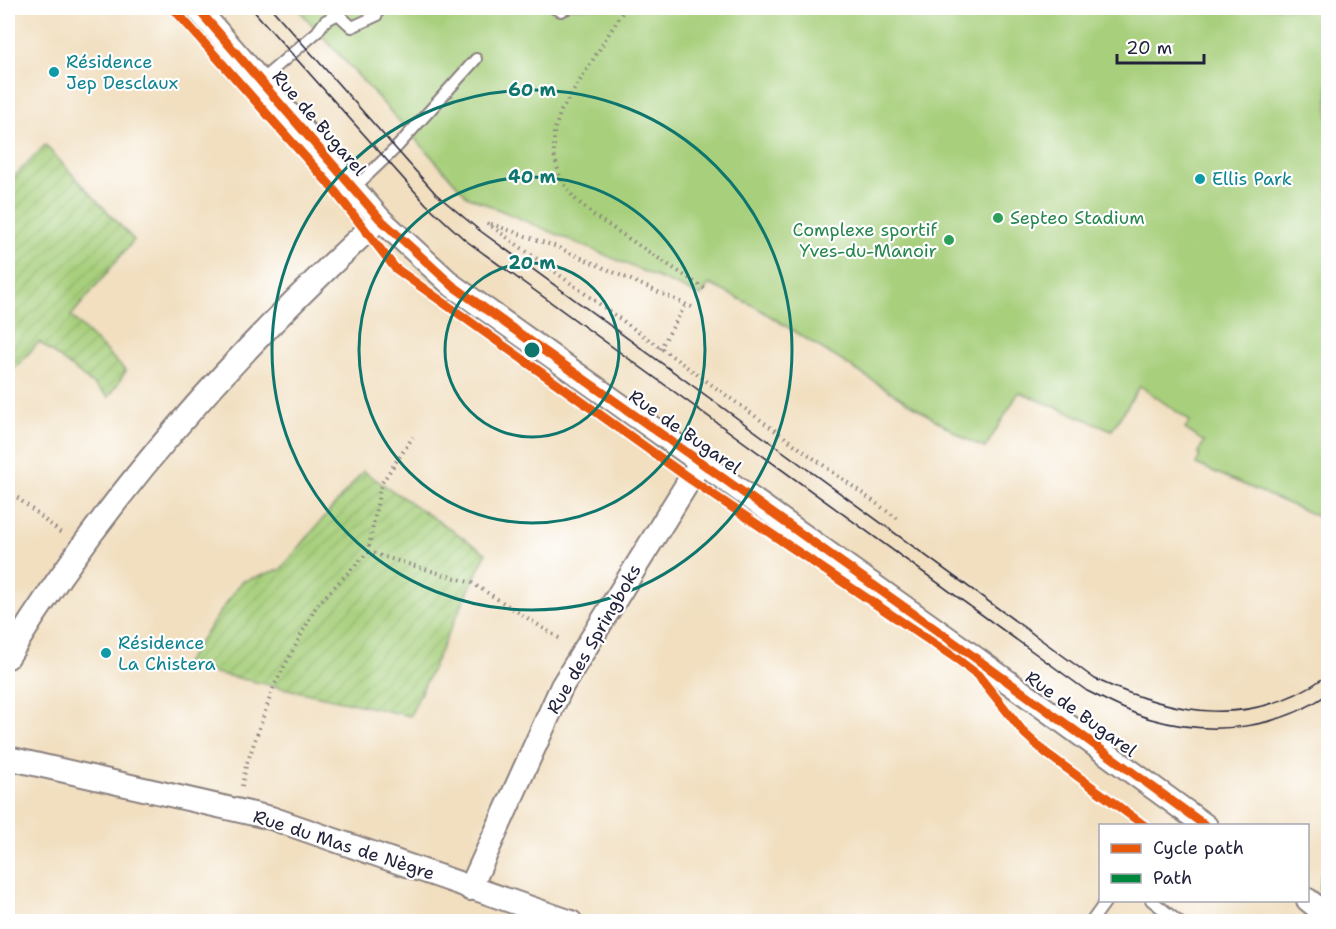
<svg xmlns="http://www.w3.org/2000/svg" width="1336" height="929" font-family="'Shantell Sans',sans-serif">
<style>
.green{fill:#a7cf7b;stroke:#64785b;stroke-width:1.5}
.garden{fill:url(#garden-furrows);stroke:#64785b;stroke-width:1.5}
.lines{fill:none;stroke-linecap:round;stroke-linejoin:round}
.service-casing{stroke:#8a807e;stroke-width:14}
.minor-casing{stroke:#8a807e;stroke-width:26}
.path{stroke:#8a807e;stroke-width:4;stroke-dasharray:1.5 4.5;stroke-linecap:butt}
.service{stroke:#fff;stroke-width:10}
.minor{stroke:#fff;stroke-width:22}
.tram{stroke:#22223b;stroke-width:1.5}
.quiet{stroke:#00873e;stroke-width:8;stroke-dasharray:15 8;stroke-linecap:butt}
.cycleway-casing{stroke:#fff;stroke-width:13}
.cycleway{stroke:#e8590c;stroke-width:9}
.ring{fill:none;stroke:#0f766e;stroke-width:3}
.culture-dot{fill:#0f9aa8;stroke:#fff;stroke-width:2}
.leisure-dot{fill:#2e9e5b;stroke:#fff;stroke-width:2}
.labels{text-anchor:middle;stroke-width:4.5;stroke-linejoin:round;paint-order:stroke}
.culture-label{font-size:18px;fill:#0d838f;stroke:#fff;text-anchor:start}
.street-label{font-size:18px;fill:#22223b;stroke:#fff}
.leisure-label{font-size:18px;fill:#27864d;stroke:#fff;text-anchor:start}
.centre{fill:#0f766e;stroke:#fff;stroke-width:3}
.ring-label{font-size:18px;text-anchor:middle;font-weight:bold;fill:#0f766e;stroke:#fff;stroke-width:4.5;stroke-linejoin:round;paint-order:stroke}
</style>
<defs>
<pattern id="garden-furrows" width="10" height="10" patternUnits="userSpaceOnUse" patternTransform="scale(1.5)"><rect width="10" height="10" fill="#a7cf7b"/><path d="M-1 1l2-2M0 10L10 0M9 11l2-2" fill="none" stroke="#8fb16b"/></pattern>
</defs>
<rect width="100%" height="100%" fill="#fff"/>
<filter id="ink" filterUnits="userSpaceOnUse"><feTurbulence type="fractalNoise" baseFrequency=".0167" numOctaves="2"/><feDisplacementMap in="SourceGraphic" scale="12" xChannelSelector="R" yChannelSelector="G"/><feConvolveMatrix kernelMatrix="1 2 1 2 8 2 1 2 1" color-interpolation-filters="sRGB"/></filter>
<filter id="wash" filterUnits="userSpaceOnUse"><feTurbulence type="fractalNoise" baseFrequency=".008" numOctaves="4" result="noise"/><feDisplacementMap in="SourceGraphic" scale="24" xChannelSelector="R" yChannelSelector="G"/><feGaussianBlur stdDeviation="1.35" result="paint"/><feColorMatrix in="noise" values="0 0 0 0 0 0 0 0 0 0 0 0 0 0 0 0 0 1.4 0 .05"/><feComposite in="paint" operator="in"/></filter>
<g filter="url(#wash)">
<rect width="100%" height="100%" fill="#f1dfc0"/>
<polygon class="green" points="297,8 1328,8 1328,521 1196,464 1200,455 1197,454 1204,442 1185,429 1190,421 1140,386 1112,430 1019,392 985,448 966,439 754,306 709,284 701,296 467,196"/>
<g class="garden">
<polygon points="45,145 134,240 71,316 126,371 109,397 39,342 8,376 8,183"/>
<polygon points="363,471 486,553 410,716 183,666 241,582 281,569"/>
</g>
</g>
<g filter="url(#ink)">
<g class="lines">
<defs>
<g id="service">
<polyline points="554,8 561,11 568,8"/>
<polyline points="338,14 352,27 376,16 380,8"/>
<polyline points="260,81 317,32 325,21 338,14 333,8"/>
<polyline points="354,188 396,148 476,59"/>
<polyline points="1151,900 1179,922"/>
<polyline points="1091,922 1107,900"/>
</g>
<g id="minor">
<polyline points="197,8 380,219 453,286 963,649 1206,826"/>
<path d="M 8,657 C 108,493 238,349 380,219"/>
<polyline points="8,758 271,818 571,922"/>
<polyline points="470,889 562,686 700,463"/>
<polyline points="1308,900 1328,916"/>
</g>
</defs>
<use href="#service" class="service-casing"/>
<use href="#minor" class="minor-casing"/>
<g class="path">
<polyline points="625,8 561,111 554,131 554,155 560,177 574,198 596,217 705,289"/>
<polyline points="487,223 898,519"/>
<polyline points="491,224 557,247 694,308"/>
<polyline points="660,349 686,304"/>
<polyline points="8,490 61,533"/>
<polyline points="368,552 472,583 562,640"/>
<polyline points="242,786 246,766 274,686 317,605 368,552 381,484 413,437"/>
</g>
<use href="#service" class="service"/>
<use href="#minor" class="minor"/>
<g class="tram">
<path d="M 251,8 L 426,204 L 465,240 L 1087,691 C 1108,701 1129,713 1151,719 C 1210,736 1277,730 1328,694"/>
<path d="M 271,8 L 436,194 L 479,230 L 1095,679 C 1175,715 1252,730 1328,675"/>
</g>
<polyline class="quiet" points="1325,891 1328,836"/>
<defs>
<g id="cycleway">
<polyline points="173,8 330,185 395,268 690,479 957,659 978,675 1025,734 1046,753 1145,826"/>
<polyline points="197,8 380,219 453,286 963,649 1206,826"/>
</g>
</defs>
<use href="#cycleway" class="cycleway-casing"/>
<use href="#cycleway" class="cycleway"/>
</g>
</g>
<g class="ring">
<circle cx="532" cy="350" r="87"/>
<circle cx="532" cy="350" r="173"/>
<circle cx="532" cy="350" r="260"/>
</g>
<g class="culture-dot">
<circle cx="54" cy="72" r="6"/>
<circle cx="1200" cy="179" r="6"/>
<circle cx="106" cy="653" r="6"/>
</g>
<g class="leisure-dot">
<circle cx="998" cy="218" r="6"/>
<circle cx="949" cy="240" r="6"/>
</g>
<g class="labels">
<g class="culture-label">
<text x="66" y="68">Résidence<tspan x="66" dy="21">Jep Desclaux</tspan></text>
<text x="1212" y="185">Ellis Park</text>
<text x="118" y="649">Résidence<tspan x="118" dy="21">La Chistera</tspan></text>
</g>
<g class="street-label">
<text transform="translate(319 123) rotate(49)" y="6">Rue de Bugarel</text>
<text transform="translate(685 432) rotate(35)" y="6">Rue de Bugarel</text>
<text transform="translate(594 639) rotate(-60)" y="6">Rue des Springboks</text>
<text transform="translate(1081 714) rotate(36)" y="6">Rue de Bugarel</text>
<text transform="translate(344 845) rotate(18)" y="6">Rue du Mas de Nègre</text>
</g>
<g class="leisure-label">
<text x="1010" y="224">Septeo Stadium</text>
<text x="937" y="236" text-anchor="end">Complexe sportif<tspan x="937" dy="21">Yves-du-Manoir</tspan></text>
</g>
</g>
<circle cx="532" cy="350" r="9" class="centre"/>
<g class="ring-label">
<text x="532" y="96">60 m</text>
<text x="532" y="183">40 m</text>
<text x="532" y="269">20 m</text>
</g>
<rect width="1336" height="929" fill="none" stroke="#fff" stroke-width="30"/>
<rect x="1099" y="824" width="210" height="78" fill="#ffffff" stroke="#a7a7b1" stroke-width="1.5"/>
<rect x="1111" y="844" width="30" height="9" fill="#e8590c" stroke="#a7a7b1" stroke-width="1.5"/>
<text x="1153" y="854" font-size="18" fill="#22223b">Cycle path</text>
<rect x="1111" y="874" width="30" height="9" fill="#00873e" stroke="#a7a7b1" stroke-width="1.5"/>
<text x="1153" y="884" font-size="18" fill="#22223b">Path</text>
<path d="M1117 54v9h87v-9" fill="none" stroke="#22223b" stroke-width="3"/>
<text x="1126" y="54" font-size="18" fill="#22223b" stroke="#ffffff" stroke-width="4.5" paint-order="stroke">20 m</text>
</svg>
